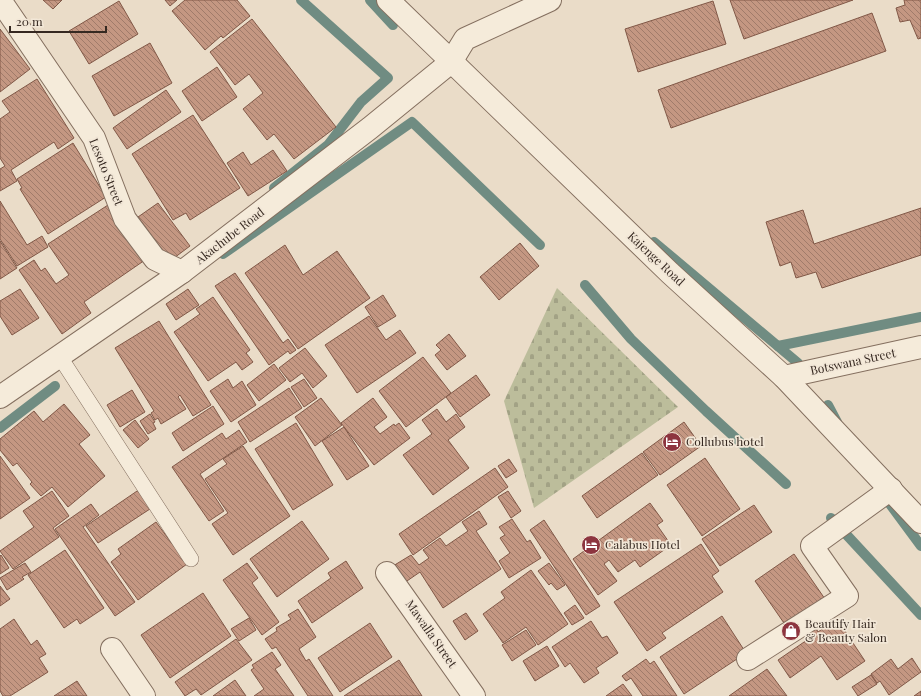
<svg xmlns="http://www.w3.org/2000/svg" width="921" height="696" font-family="'Playfair Display',serif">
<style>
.cemetery{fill:url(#cemetery-stones)}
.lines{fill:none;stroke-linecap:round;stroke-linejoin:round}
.stream{stroke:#708c82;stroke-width:10}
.building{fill:url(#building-back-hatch);stroke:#815847}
.service-casing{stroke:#846f5f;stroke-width:16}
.minor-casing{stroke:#846f5f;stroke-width:24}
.tertiary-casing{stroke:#846f5f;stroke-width:24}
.service{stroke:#f5ebda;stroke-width:15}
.minor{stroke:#f5ebda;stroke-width:22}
.tertiary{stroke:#f5ebda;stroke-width:22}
.labels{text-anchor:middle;stroke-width:3.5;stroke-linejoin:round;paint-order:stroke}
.street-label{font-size:12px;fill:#362921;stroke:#f2e7d7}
.poi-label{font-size:12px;fill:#362921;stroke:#f2e7d7;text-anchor:start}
</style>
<defs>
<pattern id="cemetery-stones" width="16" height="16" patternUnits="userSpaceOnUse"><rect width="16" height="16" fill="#bcbd9b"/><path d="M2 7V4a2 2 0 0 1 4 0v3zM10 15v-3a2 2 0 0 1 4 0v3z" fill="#a2a285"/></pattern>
<pattern id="building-back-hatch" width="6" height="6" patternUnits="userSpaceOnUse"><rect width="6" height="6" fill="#c49782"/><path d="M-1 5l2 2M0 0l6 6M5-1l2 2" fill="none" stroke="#a07b6a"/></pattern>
</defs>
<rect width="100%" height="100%" fill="#eadcc8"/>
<polygon class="cemetery" points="557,288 678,407 534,508 504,401"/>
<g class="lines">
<g class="stream">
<polyline points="370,0 393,25"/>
<polyline points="274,188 328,145 361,102 388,78 301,0"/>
<polyline points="654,242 798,363"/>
<polyline points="223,254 412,122 540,245"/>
<polyline points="585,285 631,339 706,411 786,484"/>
<polyline points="778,346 921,317"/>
<polyline points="828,405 837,422"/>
<polyline points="0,428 55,386"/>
<polyline points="884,496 921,546"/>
<polyline points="831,518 921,615"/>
</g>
</g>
<g class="building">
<polygon points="43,0 62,0 53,9"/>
<polygon points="165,0 177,0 170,6"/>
<polygon points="185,0 237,0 250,16 223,38 221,36 205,50 172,11"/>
<polygon points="730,0 853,0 744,39"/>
<polygon points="904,0 921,0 921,38 918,39 910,20 900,22 896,8 905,5"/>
<polygon points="119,1 138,34 89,64 69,31"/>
<polygon points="713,1 726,44 638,72 625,29"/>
<polygon points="872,13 886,51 671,128 658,90"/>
<polygon points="252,19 336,127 294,159 274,134 267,140 243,109 263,93 249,74 235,85 210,52"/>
<polygon points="0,29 30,69 0,92"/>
<polygon points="150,43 172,83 114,116 92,76"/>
<polygon points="217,67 237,97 202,121 182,91"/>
<polygon points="37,79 74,138 58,149 54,142 11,170 17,181 0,191 0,169 5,166 0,158 0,119 10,112 2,101"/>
<polygon points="166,90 181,112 127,149 113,128"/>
<polygon points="193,115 240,188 190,220 186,213 173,220 132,154"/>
<polygon points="73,143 106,197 48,234 20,189 22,188 17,179"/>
<polygon points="273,150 287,171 248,196 227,163 243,152 251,165"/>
<polygon points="0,201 27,245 42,236 48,247 17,266 0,239"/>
<polygon points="158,203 190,246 170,261 138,217"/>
<polygon points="108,205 145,260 84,302 91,313 62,334 19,270 34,260 41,271 45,268 56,284 69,275 48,244"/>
<polygon points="921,208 921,255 822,288 816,272 796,278 791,262 780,266 766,222 803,210 814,244"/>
<polygon points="0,241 17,268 0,279"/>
<polygon points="520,243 539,266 499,300 480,277"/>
<polygon points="285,245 303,275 337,251 370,298 298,349 245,273"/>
<polygon points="235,273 283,343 288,339 296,350 290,354 288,351 269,365 215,286"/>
<polygon points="20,289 39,318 12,335 0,316 0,301"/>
<polygon points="188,289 199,305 176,320 166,304"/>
<polygon points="383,295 396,316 378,327 365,307"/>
<polygon points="213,297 250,350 246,353 253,362 242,370 236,362 208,381 174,332 200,314 196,309"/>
<polygon points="369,316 386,340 400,330 416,353 357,393 325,345"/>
<polygon points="159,321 211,405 193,416 180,395 178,397 186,409 161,424 158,418 155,420 151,413 154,411 115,348"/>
<polygon points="449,334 466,356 447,370 435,355 441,350 436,345"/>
<polygon points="305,348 327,376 313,388 302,373 290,382 279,368"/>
<polygon points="423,357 451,393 406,427 379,391"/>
<polygon points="274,364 286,380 259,401 247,385"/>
<polygon points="476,375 490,395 460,417 446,397"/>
<polygon points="228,379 233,388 242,381 256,405 231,422 210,391"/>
<polygon points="304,379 317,398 304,407 291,387"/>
<polygon points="289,388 302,408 250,442 238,422"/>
<polygon points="132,390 145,412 120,427 107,405"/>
<polygon points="321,398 342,425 315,446 295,417"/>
<polygon points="373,398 387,417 374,427 380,434 394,424 395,426 399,423 410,438 374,465 341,423"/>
<polygon points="64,404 90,435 79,444 105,476 68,507 52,487 41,496 30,484 32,482 17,463 13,466 0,450 0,439 34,411 43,422"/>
<polygon points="213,406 224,424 183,451 172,433"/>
<polygon points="437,409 446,422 456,414 465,427 448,440 469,468 433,495 403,455 432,434 422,420"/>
<polygon points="150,414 155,422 153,423 156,429 148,434 140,421"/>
<polygon points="135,420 149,439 138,448 123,430"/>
<polygon points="684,422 701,446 660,475 643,452"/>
<polygon points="296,423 333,485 293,510 255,449"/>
<polygon points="344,427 369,466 347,480 322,441"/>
<polygon points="239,430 247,442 200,474 224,511 209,521 172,467 222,433 226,439"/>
<polygon points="243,446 290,516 233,555 212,524 228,513 205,479 227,464 223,459"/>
<polygon points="642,453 658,475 597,518 582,496"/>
<polygon points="0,456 30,498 0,519"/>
<polygon points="705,458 740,509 702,536 667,485"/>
<polygon points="509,459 517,471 506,478 498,466"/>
<polygon points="495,468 508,487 413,555 399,534"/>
<polygon points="140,489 153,507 98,543 86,526"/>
<polygon points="52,491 69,516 53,528 59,537 13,569 0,551 34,527 23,511"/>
<polygon points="508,491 521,511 511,518 498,497"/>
<polygon points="650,503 663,521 657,525 671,545 640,567 635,560 618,572 609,560 604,564 617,581 598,595 573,559"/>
<polygon points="91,504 99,515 83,527 135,602 115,616 55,529"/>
<polygon points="754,505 772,532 720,566 702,539"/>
<polygon points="479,511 487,524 476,531 501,569 443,608 420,572 404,583 393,566 411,555 419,565 429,558 423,550 440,538 446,546 468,531 462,522"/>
<polygon points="512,519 527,542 530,540 541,558 509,578 499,561 510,553 500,538 505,535 499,527"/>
<polygon points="544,520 600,606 586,615 530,530"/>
<polygon points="302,521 329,559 277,597 250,559"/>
<polygon points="156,522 187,564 138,600 111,562 121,554 118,549"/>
<polygon points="701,544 719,571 712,576 723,592 662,633 666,638 647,651 614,602"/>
<polygon points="65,550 104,608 80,624 77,619 64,628 28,575"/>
<polygon points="794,554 825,599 786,626 755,581"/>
<polygon points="1,555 9,568 0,574 0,556"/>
<polygon points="346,561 363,588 312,623 298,601 331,578 328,573"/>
<polygon points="25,563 31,572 22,577 24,579 7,590 0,578"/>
<polygon points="247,563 258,578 252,583 279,622 262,635 223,580"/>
<polygon points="549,563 565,585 557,590 551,583 549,585 538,571"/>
<polygon points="531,570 568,624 538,645 526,627 503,643 483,614 505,598 501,592"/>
<polygon points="0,586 10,599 0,606"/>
<polygon points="203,593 231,636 170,678 141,635"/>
<polygon points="575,605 584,618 572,625 564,613"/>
<polygon points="298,609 316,637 299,649 306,661 309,659 333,696 308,696 276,647 272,649 265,639 277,631 276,628 291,619 288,615"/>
<polygon points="466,613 478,631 465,640 453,621"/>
<polygon points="722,616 746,653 684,694 660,657"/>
<polygon points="249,618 256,630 239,641 231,629"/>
<polygon points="14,619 31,645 37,640 46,654 39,658 48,672 10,696 3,696 0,691 0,629"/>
<polygon points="837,619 865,661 837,680 821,656 790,678 778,660 807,640 805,636 816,628 818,632"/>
<polygon points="591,621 602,638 607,636 618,653 596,668 599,673 584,683 570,663 565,667 552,647"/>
<polygon points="370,623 392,657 340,692 318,658"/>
<polygon points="526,630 536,645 512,661 502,645"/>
<polygon points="236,639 252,660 201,695 196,689 185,696 175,682"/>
<polygon points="547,646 559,666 535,681 523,661"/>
<polygon points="272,652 281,665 275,669 294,696 254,696 264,689 251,670 254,668 252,665"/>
<polygon points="912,658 921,672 889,695 880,681 877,683 871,674 891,659 898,669"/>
<polygon points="646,659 650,664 654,661 677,696 643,696 631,678 626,681 622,676"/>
<polygon points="399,660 422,696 344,696"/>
<polygon points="767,669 787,696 729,696"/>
<polygon points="871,675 877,684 858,696 852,687"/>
<polygon points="235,680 246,696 213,696"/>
<polygon points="77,681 87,696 54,696"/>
<polygon points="623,684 632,696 606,696"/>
<polygon points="921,691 921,696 914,696"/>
</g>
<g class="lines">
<defs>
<polyline id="service" points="60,357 191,559"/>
<g id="minor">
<polyline points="0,0 94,138 125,219 155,259 182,272"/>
<polyline points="784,377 921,347"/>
<polyline points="0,397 182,272 370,128 451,62 465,39 550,0"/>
<polyline points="387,573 474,696"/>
<polyline points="112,649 144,696"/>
<polyline points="748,659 847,596 812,546 891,489"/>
</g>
<polyline id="tertiary" points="388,0 670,273 784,377 921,522"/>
</defs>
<use href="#service" class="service-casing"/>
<use href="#minor" class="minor-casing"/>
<use href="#tertiary" class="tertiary-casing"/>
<use href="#service" class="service"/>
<use href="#minor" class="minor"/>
<use href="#tertiary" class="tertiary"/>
</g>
<defs>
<symbol id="hotel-disc" viewBox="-11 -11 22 22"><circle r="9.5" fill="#8d353f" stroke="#f2e7d7"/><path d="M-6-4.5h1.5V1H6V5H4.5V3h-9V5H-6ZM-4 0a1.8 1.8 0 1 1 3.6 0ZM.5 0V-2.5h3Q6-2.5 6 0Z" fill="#fff"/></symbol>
<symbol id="shop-disc" viewBox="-11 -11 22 22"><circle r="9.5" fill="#8d353f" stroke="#f2e7d7"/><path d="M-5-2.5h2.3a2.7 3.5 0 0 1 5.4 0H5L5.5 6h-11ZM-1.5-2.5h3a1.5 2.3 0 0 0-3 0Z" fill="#fff"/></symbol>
</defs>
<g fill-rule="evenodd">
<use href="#hotel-disc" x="661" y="431" width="22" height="22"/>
<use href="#hotel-disc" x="580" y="534" width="22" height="22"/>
<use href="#shop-disc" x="780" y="620" width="22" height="22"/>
</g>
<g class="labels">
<g class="street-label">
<text transform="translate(106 172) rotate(68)" y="4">Lesoto Street</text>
<text transform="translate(230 236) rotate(-38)" y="4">Akachube Road</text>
<text transform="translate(656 259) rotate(43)" y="4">Kajenge Road</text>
<text transform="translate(853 362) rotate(-12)" y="4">Botswana Street</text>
<text transform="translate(431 634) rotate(55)" y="4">Mawalla Street</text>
</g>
<g class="poi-label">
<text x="686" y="446">Collubus hotel</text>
<text x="605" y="549">Calabus Hotel</text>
<text x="805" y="628">Beautify Hair<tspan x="805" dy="14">&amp; Beauty Salon</tspan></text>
</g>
</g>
<path d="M10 26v6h96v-6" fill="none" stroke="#362921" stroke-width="2"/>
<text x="16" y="26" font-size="12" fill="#362921" stroke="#f2e7d7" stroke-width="3" paint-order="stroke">20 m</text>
</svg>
